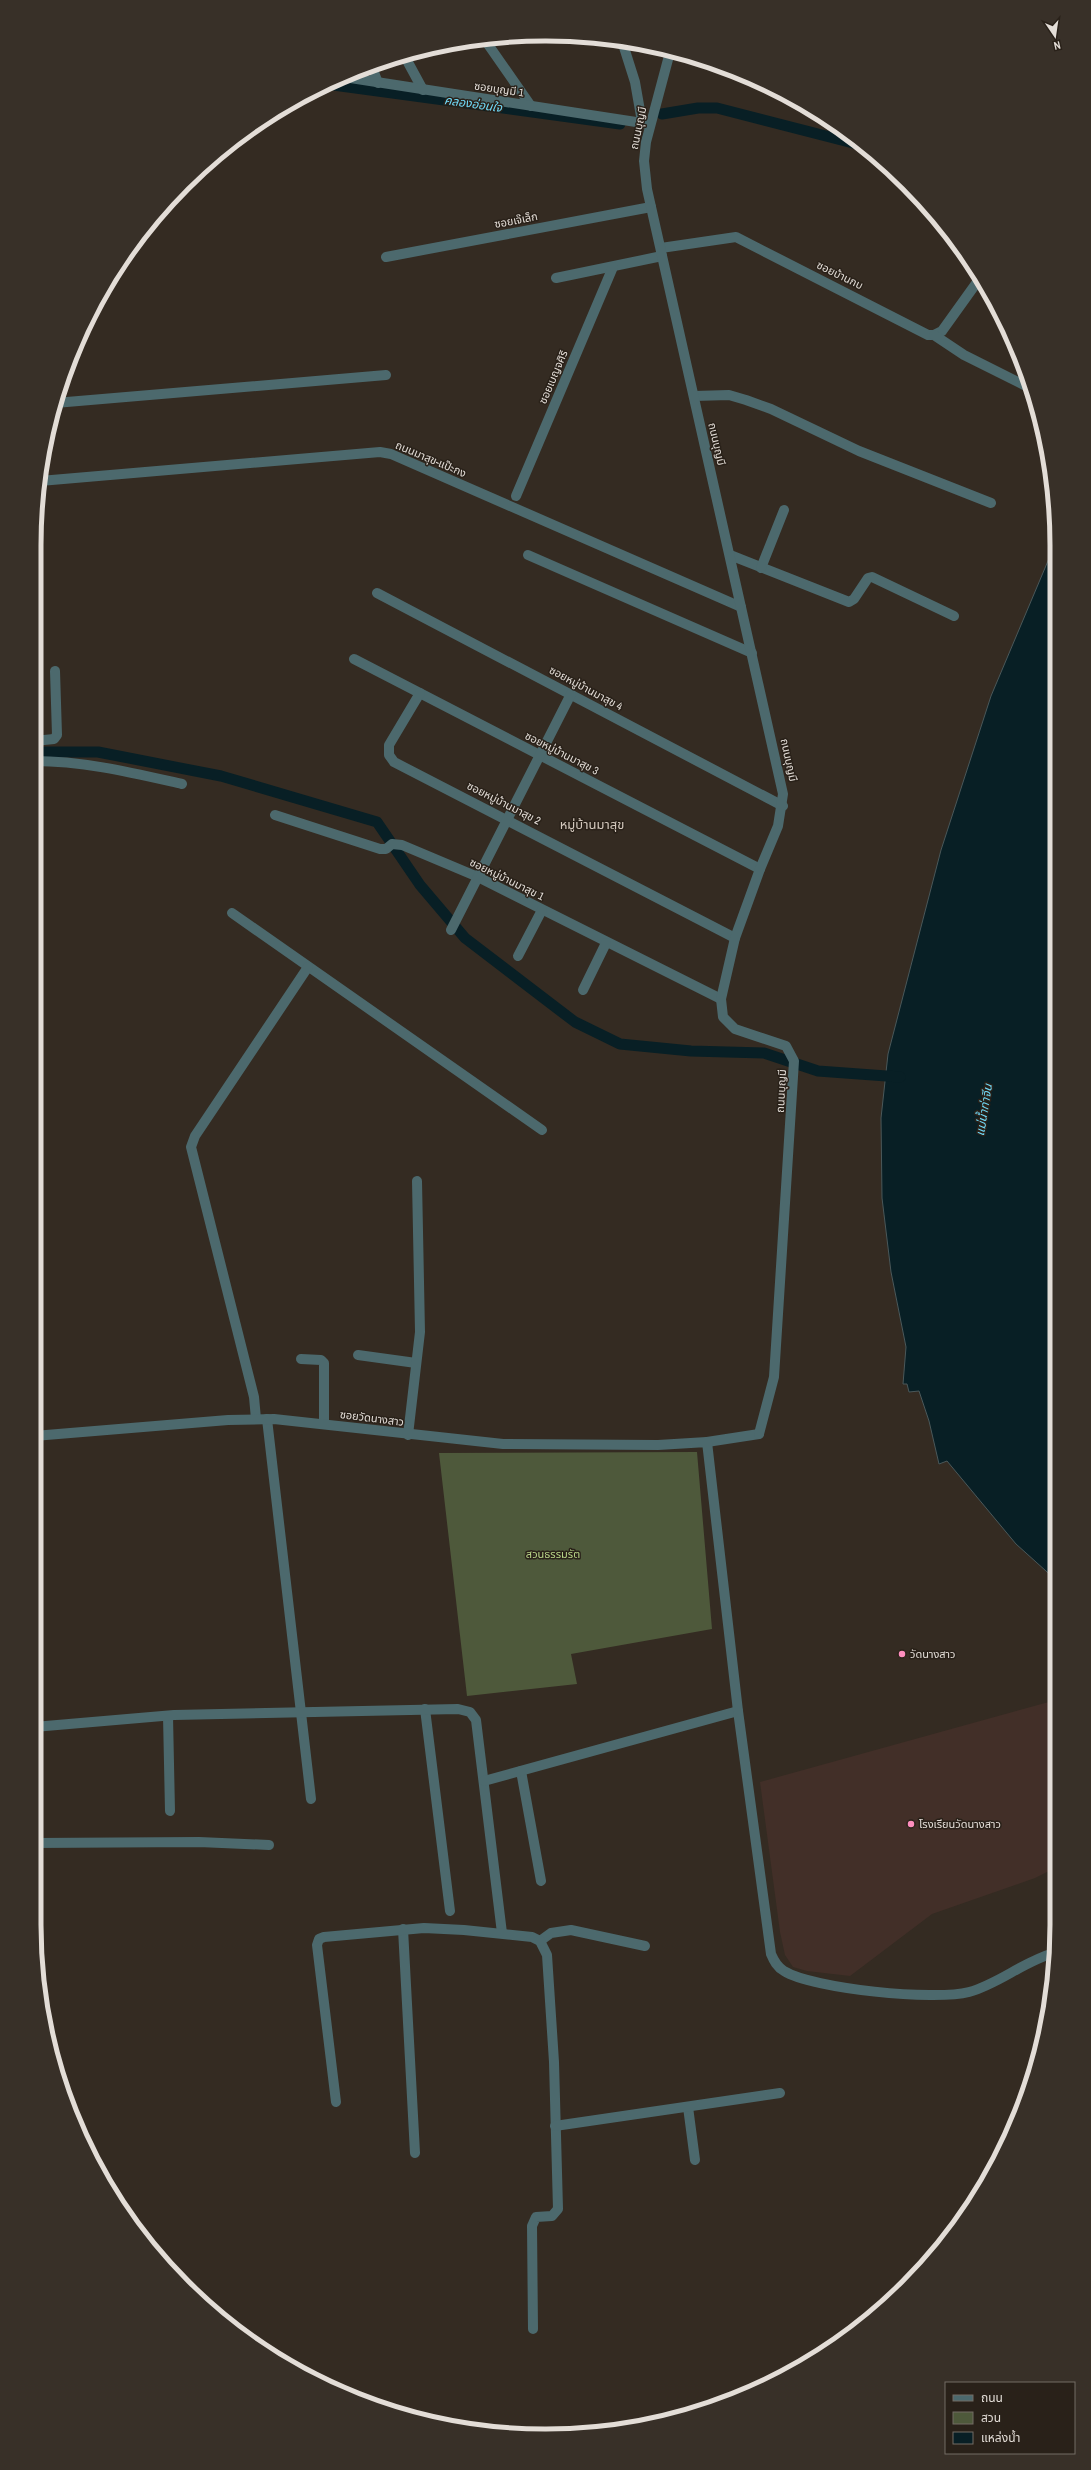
<svg xmlns="http://www.w3.org/2000/svg" width="1091" height="2470" font-family="'Archivo Narrow','Noto Sans Thai',sans-serif">
<style>
.education{fill:#422f28}
.green{fill:#4e593b}
.water{fill:#081f25;stroke:#4a585a}
.lines{fill:none;stroke-linecap:round;stroke-linejoin:round}
.canal{stroke:#081f25;stroke-width:11}
.minor{stroke:#4c696d;stroke-width:10}
.tertiary{stroke:#4c696d;stroke-width:10}
.poi-dot{fill:#fe8ebe;stroke:#292119;stroke-width:1.5}
.labels{text-anchor:middle;stroke-width:3;stroke-linejoin:round;paint-order:stroke}
.street-label{font-size:11px;fill:#e3ddd7;stroke:#292119}
.park-label{font-size:11px;fill:#b9d688;stroke:#292119}
.poi-label{font-size:11px;fill:#e3ddd7;stroke:#292119;text-anchor:start}
.water-label{font-size:12px;font-style:italic;fill:#70daf9;stroke:#292119}
.quarter-label{font-size:13px;fill:#d5cabf;stroke:#292119}
.rim{fill:none;stroke:#e3ddd7;stroke-width:5}
</style>
<rect width="100%" height="100%" fill="#342b22"/>
<polygon class="education" points="1056,1700 1057,1867 1035,1878 932,1914 850,1976 807,1971 793,1967 785,1955 780,1932 760,1782"/>
<polygon class="green" points="697,1452 712,1629 571,1654 577,1684 467,1696 439,1453"/>
<polygon class="water" points="1053,549 1056,1579 1056,1580 1016,1544 947,1461 939,1464 929,1421 919,1391 909,1392 907,1384 903,1384 906,1347 891,1272 882,1198 881,1118 888,1054 941,850 991,696"/>
<g class="lines">
<g class="canal">
<polyline points="326,84 620,124"/>
<polyline points="662,114 698,108 717,108 857,144"/>
<polyline points="34,752 98,752 221,776 377,822 420,885 465,938 575,1022 620,1044 691,1051 764,1053 818,1071 900,1077"/>
</g>
<g class="minor">
<polyline points="485,40 531,106"/>
<polyline points="622,41 635,82 642,122"/>
<polyline points="404,55 423,90"/>
<polyline points="372,67 378,83"/>
<polyline points="344,77 649,124"/>
<polyline points="661,248 736,237 928,335 934,335 942,331 980,278"/>
<polyline points="386,257 651,207"/>
<polyline points="556,278 662,256"/>
<polyline points="934,335 964,355 1028,387"/>
<polyline points="694,396 729,395 746,400 771,409 859,451 991,503"/>
<polyline points="55,403 386,375"/>
<polyline points="40,481 380,452 391,454 741,607"/>
<polyline points="516,496 613,267"/>
<polyline points="528,555 752,653"/>
<polyline points="730,555 849,602 854,599 868,578 872,577 954,616"/>
<polyline points="761,568 784,510"/>
<polyline points="377,593 783,806"/>
<polyline points="354,659 760,869"/>
<polyline points="420,693 389,745 389,755 394,762 735,938"/>
<polyline points="34,741 54,739 57,735 55,671"/>
<path d="M 34,761 C 84,761 133,773 182,784"/>
<polyline points="275,815 380,849 386,849 392,844 402,845 478,877 721,999"/>
<polyline points="232,913 542,1130"/>
<polyline points="451,930 571,694"/>
<polyline points="518,956 542,910"/>
<polyline points="583,990 606,943"/>
<polyline points="358,1355 416,1363"/>
<polyline points="301,1359 321,1360 324,1363 324,1424"/>
<polyline points="256,1419 254,1397 191,1147 195,1136 308,967"/>
<polyline points="267,1419 311,1799"/>
<polyline points="408,1435 420,1332 417,1181"/>
<polyline points="707,1442 759,1434"/>
<polyline points="425,1709 450,1911"/>
<polyline points="168,1716 170,1811"/>
<polyline points="34,1727 174,1715 458,1709 470,1712 476,1720 502,1933"/>
<polyline points="521,1771 541,1881"/>
<polyline points="484,1781 738,1711"/>
<polyline points="34,1843 199,1842 269,1845"/>
<polyline points="403,1929 415,2153"/>
<polyline points="540,1941 551,1933 571,1930 645,1946"/>
<polyline points="336,2102 317,1945 319,1939 324,1937 424,1928 464,1930 532,1937 540,1941 547,1955 554,2062 558,2209 552,2216 536,2217 532,2226 533,2329"/>
<polyline points="688,2107 695,2160"/>
<polyline points="555,2126 780,2093"/>
</g>
<g class="tertiary">
<polyline points="670,52 646,142 644,161 647,189 783,794 778,826 760,869 735,938 721,999 723,1017 735,1029 786,1046 794,1061 774,1377 759,1434"/>
<path d="M 34,1436 L 228,1420 L 274,1419 L 503,1444 L 658,1445 L 707,1442 L 738,1711 L 771,1954 C 774,1961 777,1967 784,1971 C 813,1989 935,2001 969,1992 C 999,1984 1024,1961 1054,1953"/>
</g>
</g>
<g class="poi-dot">
<circle cx="902" cy="1654" r="4"/>
<circle cx="911" cy="1824" r="4"/>
</g>
<g class="labels">
<g class="street-label">
<text transform="translate(499 89) rotate(8)" y="4">ซอยบุญมี 1</text>
<text transform="translate(638 128) rotate(-78)" y="4">ถนนบุญมี</text>
<text transform="translate(516 220) rotate(-11)" y="4">ซอยเจ๊เล็ก</text>
<text transform="translate(840 275) rotate(26)" y="4">ซอยบ้านกบ</text>
<text transform="translate(553 377) rotate(-67)" y="4">ซอยเบญจศิริ</text>
<text transform="translate(717 444) rotate(77)" y="4">ถนนบุญมี</text>
<text transform="translate(431 459) rotate(23)" y="4">ถนนมาสุข-แป๊ะกง</text>
<text transform="translate(586 688) rotate(28)" y="4">ซอยหมู่บ้านมาสุข 4</text>
<text transform="translate(562 753) rotate(27)" y="4">ซอยหมู่บ้านมาสุข 3</text>
<text transform="translate(789 760) rotate(78)" y="4">ถนนบุญมี</text>
<text transform="translate(504 803) rotate(27)" y="4">ซอยหมู่บ้านมาสุข 2</text>
<text transform="translate(507 879) rotate(26)" y="4">ซอยหมู่บ้านมาสุข 1</text>
<text transform="translate(781 1091) rotate(-87)" y="4">ถนนบุญมี</text>
<text transform="translate(372 1418) rotate(7)" y="4">ซอยวัดนางสาว</text>
</g>
<g class="park-label">
<text x="553" y="1558">สวนธรรมรัต</text>
</g>
<g class="poi-label">
<text x="910" y="1658">วัดนางสาว</text>
<text x="919" y="1828">โรงเรียนวัดนางสาว</text>
</g>
<g class="water-label">
<text transform="translate(473 104) rotate(8)" y="4">คลองอ่อนใจ</text>
<text transform="translate(984 1110) rotate(-81)" y="4">แม่น้ำท่าจีน</text>
</g>
<g class="quarter-label">
<text x="592" y="829">หมู่บ้านมาสุข</text>
</g>
</g>
<path d="M0 0H1091V2470H0ZM545 41H546A504 504 0 0 1 1050 545V1925A504 504 0 0 1 546 2429H545A504 504 0 0 1 41 1925V545A504 504 0 0 1 545 41Z" fill="#383028" fill-rule="evenodd"/>
<path class="rim" d="M545 41H546A504 504 0 0 1 1050 545V1925A504 504 0 0 1 546 2429H545A504 504 0 0 1 41 1925V545A504 504 0 0 1 545 41Z"/>
<rect x="945" y="2382" width="130" height="72" fill="#292119" stroke="#736c65"/>
<rect x="953" y="2395" width="20" height="6" fill="#4c696d" stroke="#736c65"/>
<text x="981" y="2402" font-size="12" fill="#e3ddd7">ถนน</text>
<rect x="953" y="2412" width="20" height="12" fill="#4e593b" stroke="#736c65"/>
<text x="981" y="2422" font-size="12" fill="#e3ddd7">สวน</text>
<rect x="953" y="2432" width="20" height="12" fill="#081f25" stroke="#736c65"/>
<text x="981" y="2442" font-size="12" fill="#e3ddd7">แหล่งน้ำ</text>
<g transform="translate(1055 36) rotate(167)" stroke="#292119" stroke-width="3" paint-order="stroke">
<path d="M0-3L7 15L0 10L-7 15Z" fill="#e3ddd7"/>
<text y="-6" font-size="11" font-weight="bold" text-anchor="middle" fill="#e3ddd7">N</text>
</g>
</svg>
